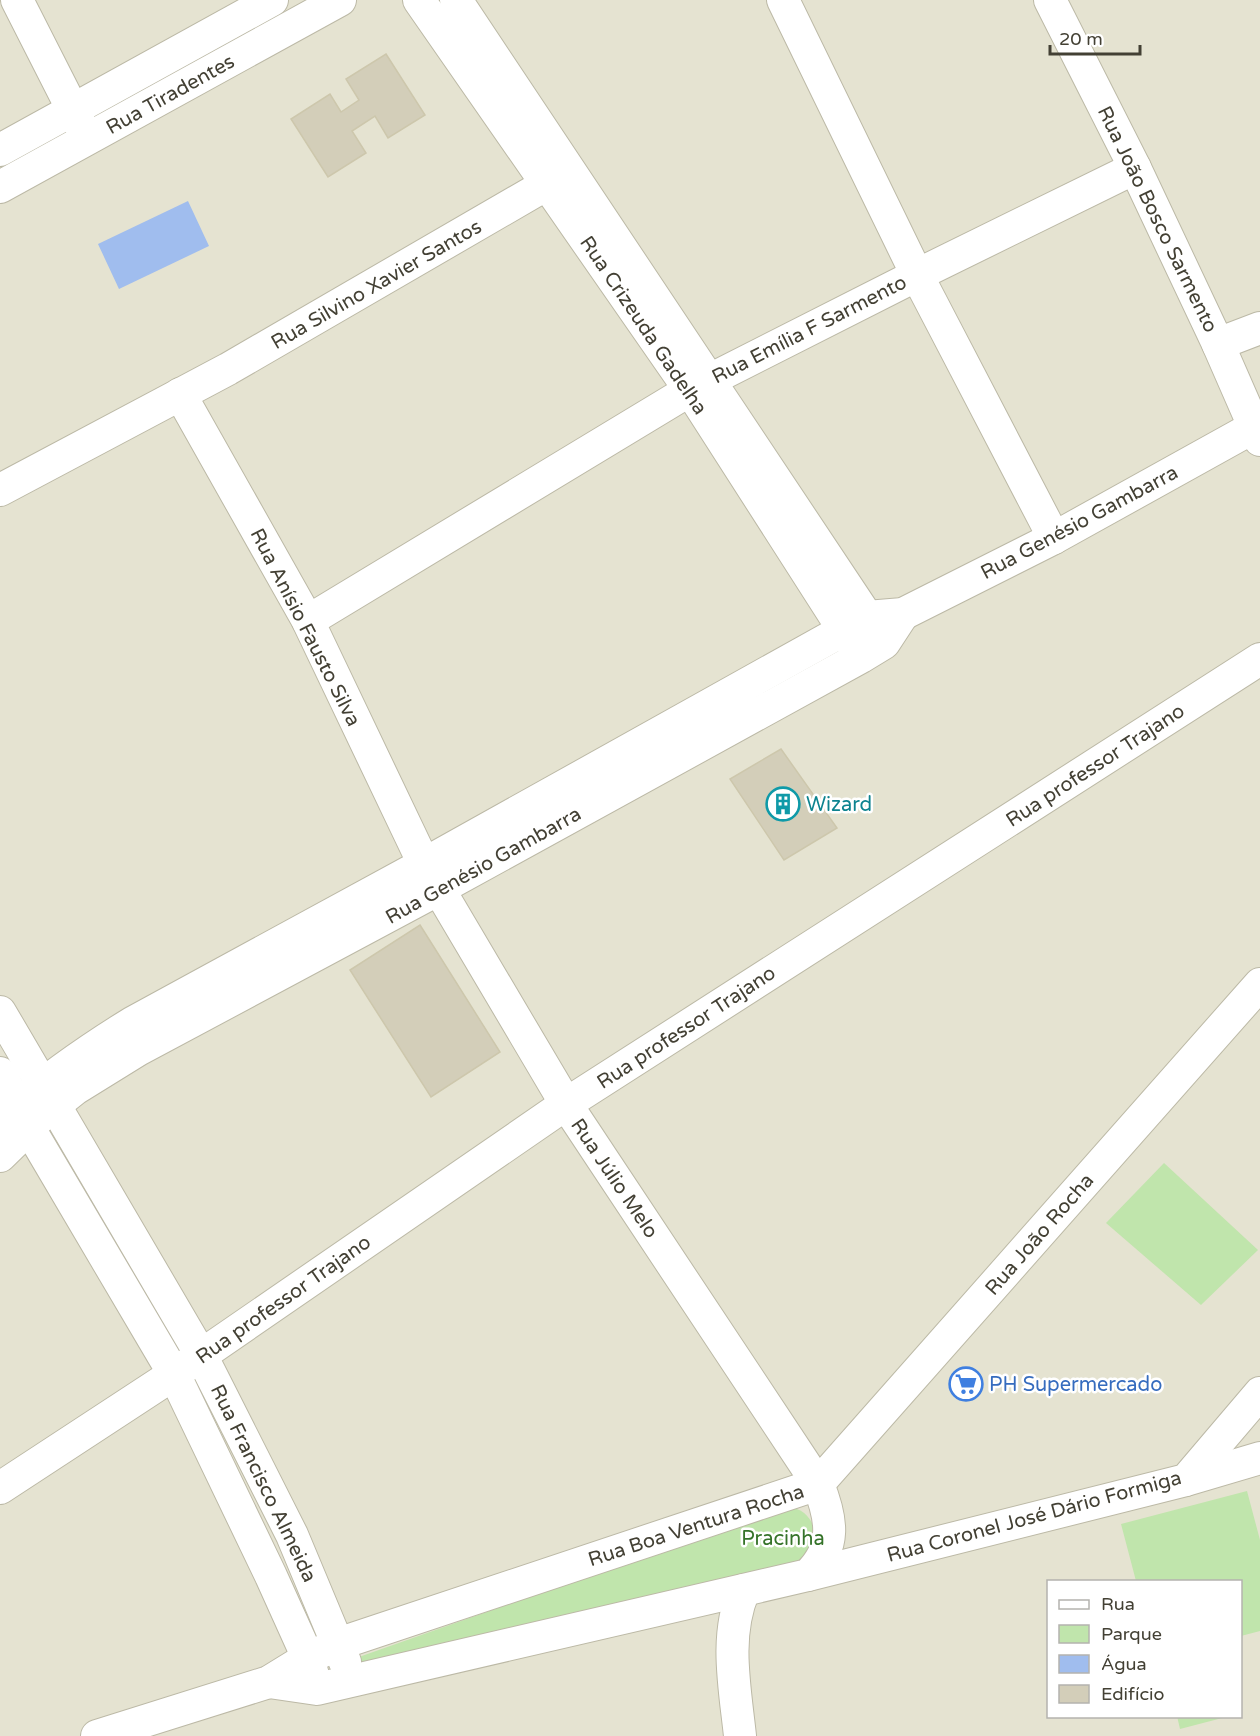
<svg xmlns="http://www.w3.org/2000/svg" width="1260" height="1736" font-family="'Varela Round',sans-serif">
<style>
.residential{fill:#e5e3d1;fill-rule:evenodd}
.green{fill:#c0e5ac}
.water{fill:#a0bdee}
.building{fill:#d3ceb9;stroke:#cdc7ac;stroke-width:1.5}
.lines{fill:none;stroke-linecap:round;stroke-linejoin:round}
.minor-casing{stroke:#bcb9a6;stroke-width:34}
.minor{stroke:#fff;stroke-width:32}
.labels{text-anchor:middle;stroke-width:5;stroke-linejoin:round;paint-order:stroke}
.street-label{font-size:20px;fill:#434034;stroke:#fff}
.culture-label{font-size:20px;fill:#0d838f;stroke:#fff;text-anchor:start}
.shop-label{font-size:20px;fill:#366cbe;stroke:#fff;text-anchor:start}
.park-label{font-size:20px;fill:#357329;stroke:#fff}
</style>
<rect width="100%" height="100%" fill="#f1f0e3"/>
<path class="residential" d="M 0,0 L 1260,0 L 1260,1736 L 0,1736 ZM 1048,1582 L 1240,1582 L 1240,1716 L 1048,1716 Z"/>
<g class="green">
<polygon points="1164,1163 1258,1250 1201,1305 1106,1223"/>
<polygon points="1247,1491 1260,1540 1260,1631 1241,1636 1240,1582 1136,1581 1121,1524"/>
<path d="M 788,1506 C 805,1510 812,1518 816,1535 L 803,1560 L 345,1681 L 339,1664 Z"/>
<polygon points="1177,1716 1226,1716 1226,1717 1180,1729"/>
</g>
<polygon class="water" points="188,201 209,246 119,289 98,244"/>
<g class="building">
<polygon points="386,54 425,115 388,138 375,116 352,131 366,153 328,177 291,119 330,94 341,112 359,100 346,79"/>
<polygon points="781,749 837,828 784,860 730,779"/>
<polygon points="420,925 500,1052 431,1097 350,970"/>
</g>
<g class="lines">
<defs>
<g id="minor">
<polyline points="17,0 82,128"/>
<polyline points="419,0 690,390 856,649"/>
<polyline points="456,0 879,635"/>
<polyline points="783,0 917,275 1054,538"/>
<polyline points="1050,0 1135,168 1218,344 1260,440"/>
<polyline points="0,150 272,0"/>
<polyline points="0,187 340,0"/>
<polyline points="1218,344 1260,328"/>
<path d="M 180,394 L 308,621 L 424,864 L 566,1104 L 818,1484 C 832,1519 837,1547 808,1575 L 317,1689 L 269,1682"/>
<polyline points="0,490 228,369 566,173"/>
<polyline points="308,621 690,390 917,275 1135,168"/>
<polyline points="0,1012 201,1355 292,1535 345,1662"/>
<polyline points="0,1073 29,1128 174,1374 271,1576 308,1658 314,1679"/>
<path d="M 0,1120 C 41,1083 85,1052 132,1023 L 424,864 L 867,617 L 903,614 L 1054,538 L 1254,427"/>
<polyline points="0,1156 40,1117 75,1089 138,1050 439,889 861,657 884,643 903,614"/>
<polyline points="1186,1480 1260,1458"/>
<polyline points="818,1484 1260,984"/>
<polyline points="0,1488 174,1374 566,1104 1260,659"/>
<polyline points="808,1575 1186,1480 1260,1393"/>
<polyline points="97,1736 269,1682 308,1658 338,1644 818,1484"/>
<path d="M 740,1736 C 735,1688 724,1636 744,1590"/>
</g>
</defs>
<use href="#minor" class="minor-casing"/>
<use href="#minor" class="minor"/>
</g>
<defs>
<symbol id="building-ring" viewBox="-11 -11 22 22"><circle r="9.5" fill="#fff" stroke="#0f9aa8" stroke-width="1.5"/><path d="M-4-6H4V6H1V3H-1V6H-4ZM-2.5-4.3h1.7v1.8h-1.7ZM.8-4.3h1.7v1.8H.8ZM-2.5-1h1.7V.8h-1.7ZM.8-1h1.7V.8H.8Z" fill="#0f9aa8"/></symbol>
<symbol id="supermarket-ring" viewBox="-11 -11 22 22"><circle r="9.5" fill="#fff" stroke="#3f7fe0" stroke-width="1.5"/><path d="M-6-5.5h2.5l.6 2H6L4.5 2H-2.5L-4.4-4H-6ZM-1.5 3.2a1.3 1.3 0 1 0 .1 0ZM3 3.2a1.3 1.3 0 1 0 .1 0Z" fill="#3f7fe0"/></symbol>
</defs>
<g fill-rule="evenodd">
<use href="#building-ring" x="764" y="785" width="38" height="38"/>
<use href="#supermarket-ring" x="947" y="1365" width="38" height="38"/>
</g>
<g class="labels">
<g class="street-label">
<text transform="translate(170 94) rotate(-29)" y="7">Rua Tiradentes</text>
<text transform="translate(1158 219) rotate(64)" y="7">Rua João Bosco Sarmento</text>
<text transform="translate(376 284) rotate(-30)" y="7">Rua Silvino Xavier Santos</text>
<text transform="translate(644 325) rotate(56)" y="7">Rua Crizeuda Gadelha</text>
<text transform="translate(809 329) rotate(-27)" y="7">Rua Emília F Sarmento</text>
<text transform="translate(1079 522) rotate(-28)" y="7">Rua Genésio Gambarra</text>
<text transform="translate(306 627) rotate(63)" y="7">Rua Anísio Fausto Silva</text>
<text transform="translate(1095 765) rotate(-33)" y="7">Rua professor Trajano</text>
<text transform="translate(483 865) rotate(-29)" y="7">Rua Genésio Gambarra</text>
<text transform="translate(686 1027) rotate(-33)" y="7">Rua professor Trajano</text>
<text transform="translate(615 1178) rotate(56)" y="7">Rua Júlio Melo</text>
<text transform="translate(1039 1234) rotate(-49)" y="7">Rua João Rocha</text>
<text transform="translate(283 1299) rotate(-35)" y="7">Rua professor Trajano</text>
<text transform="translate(264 1483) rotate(64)" y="7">Rua Francisco Almeida</text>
<text transform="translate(1034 1516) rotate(-15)" y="7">Rua Coronel José Dário Formiga</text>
<text transform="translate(696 1525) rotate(-18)" y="7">Rua Boa Ventura Rocha</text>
</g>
<g class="culture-label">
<text x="806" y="811">Wizard</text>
</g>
<g class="shop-label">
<text x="989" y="1391">PH Supermercado</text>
</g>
<g class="park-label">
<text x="783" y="1545">Pracinha</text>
</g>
</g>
<rect x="1047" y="1580" width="195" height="138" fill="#ffffff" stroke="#b4b3ae" stroke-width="1.5"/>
<rect x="1059" y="1600" width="30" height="9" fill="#ffffff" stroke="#b4b3ae" stroke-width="1.5"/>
<text x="1101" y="1610" font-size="18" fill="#434034">Rua</text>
<rect x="1059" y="1625" width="30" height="18" fill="#c0e5ac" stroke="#b4b3ae" stroke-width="1.5"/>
<text x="1101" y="1640" font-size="18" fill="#434034">Parque</text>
<rect x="1059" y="1655" width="30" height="18" fill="#a0bdee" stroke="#b4b3ae" stroke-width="1.5"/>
<text x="1101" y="1670" font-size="18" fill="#434034">Água</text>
<rect x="1059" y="1685" width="30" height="18" fill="#d3ceb9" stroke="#b4b3ae" stroke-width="1.5"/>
<text x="1101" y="1700" font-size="18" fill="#434034">Edifício</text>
<path d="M1050 45v9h90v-9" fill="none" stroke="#434034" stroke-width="3"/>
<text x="1059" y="45" font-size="18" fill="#434034" stroke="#ffffff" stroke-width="4.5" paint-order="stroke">20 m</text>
</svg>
